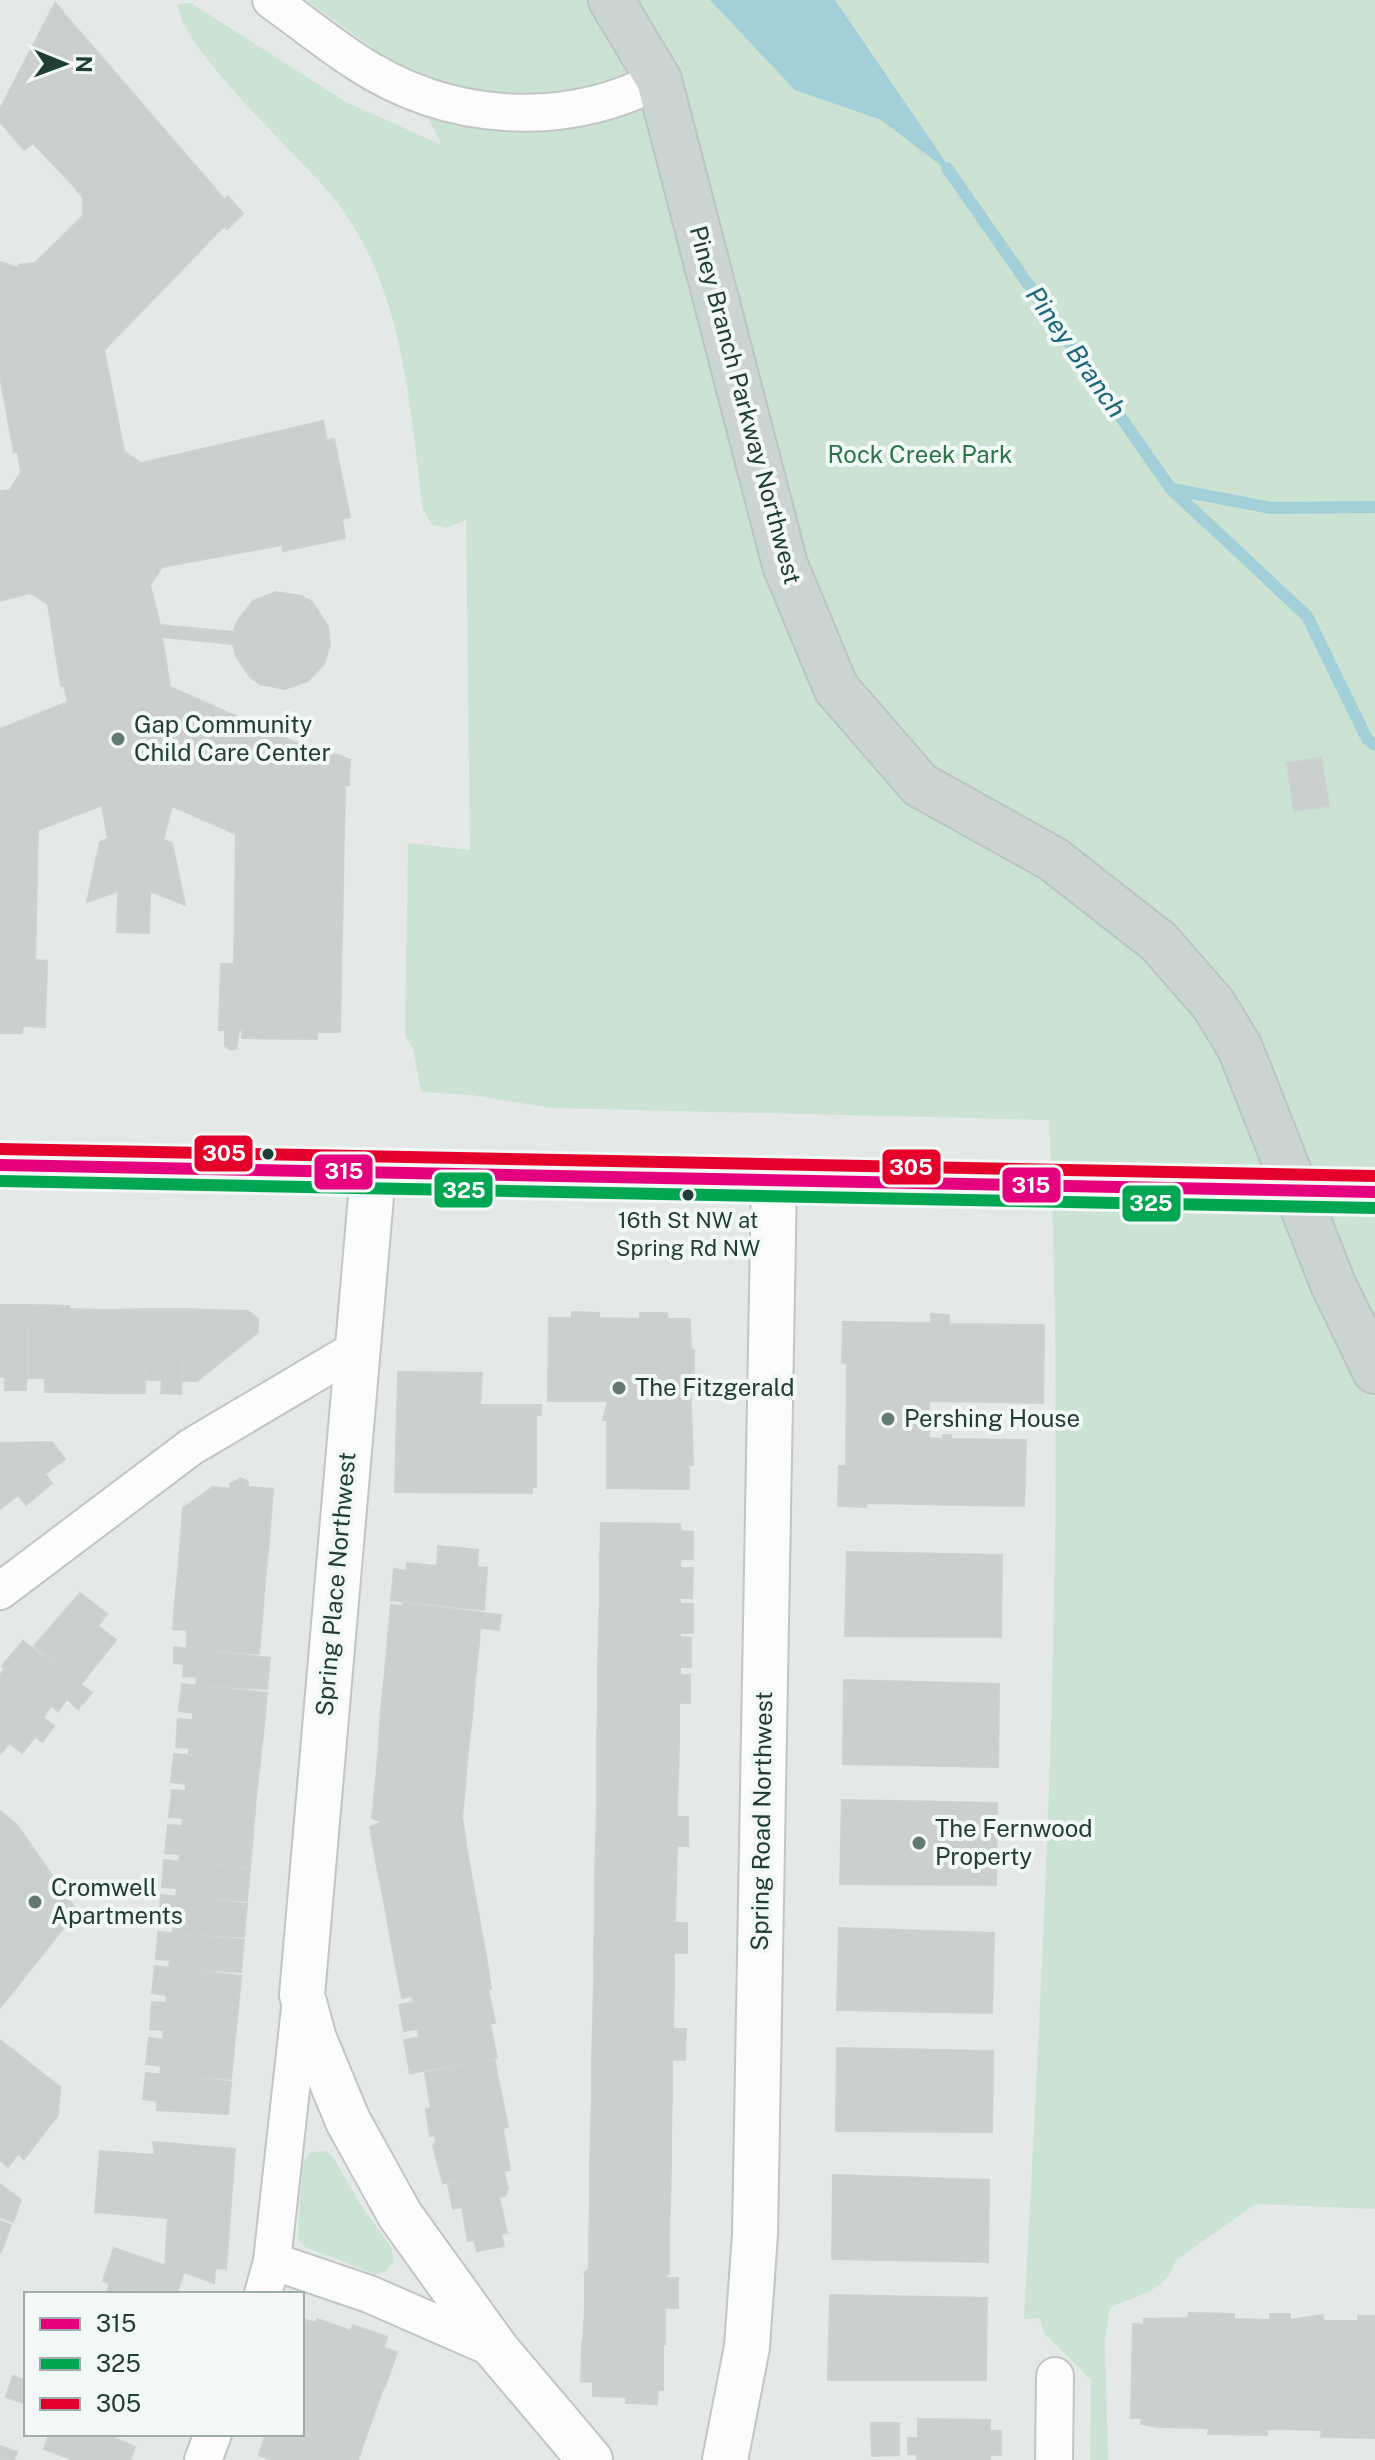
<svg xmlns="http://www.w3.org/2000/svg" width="1375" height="2460" font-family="'Public Sans',sans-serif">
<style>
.green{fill:#cce3d4}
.water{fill:#a3d0d8}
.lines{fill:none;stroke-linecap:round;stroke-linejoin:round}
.stream{stroke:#a3d0d8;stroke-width:12}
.building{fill:#cbd0ce;stroke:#ccd2d0;stroke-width:2;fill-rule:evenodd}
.minor-casing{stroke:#c1c6c4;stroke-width:40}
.tertiary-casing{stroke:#c1c6c4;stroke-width:48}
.primary-casing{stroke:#bcc5c3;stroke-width:48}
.minor{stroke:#fbfcfb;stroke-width:36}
.tertiary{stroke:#fbfcfb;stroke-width:44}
.primary{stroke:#cdd5d3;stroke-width:44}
.primary-bridge-casing{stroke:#bcc5c3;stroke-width:48;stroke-linecap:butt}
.primary-bridge{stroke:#cdd5d3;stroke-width:44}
.bus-1-casing{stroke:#f1f8f5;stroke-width:18}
.bus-2-casing{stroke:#f1f8f5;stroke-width:18}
.bus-3-casing{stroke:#f1f8f5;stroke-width:18}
.bus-1{stroke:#e5007d;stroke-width:12}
.bus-2{stroke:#00a651;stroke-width:12}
.bus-3{stroke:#e4002b;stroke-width:12}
.poi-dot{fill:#657974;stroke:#f1f8f5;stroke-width:3}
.bus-dot{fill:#213d36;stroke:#f1f8f5;stroke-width:3}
.labels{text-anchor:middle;stroke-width:8;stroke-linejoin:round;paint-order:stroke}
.bus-label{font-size:22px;fill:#213d36;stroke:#f1f8f5}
.street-label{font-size:24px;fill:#213d36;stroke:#f1f8f5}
.park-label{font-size:24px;fill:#2a7549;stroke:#f1f8f5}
.poi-label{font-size:24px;fill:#213d36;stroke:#f1f8f5;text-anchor:start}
.water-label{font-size:26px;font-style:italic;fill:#1a677a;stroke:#f1f8f5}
.line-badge{stroke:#f1f8f5;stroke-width:3}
.badge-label{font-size:22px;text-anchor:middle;font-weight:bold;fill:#fff}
</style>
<rect width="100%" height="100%" fill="#e4e9e7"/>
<g class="green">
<path d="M 306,0 L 1375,0 L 1375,2209 L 1256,2204 L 1176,2260 C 1167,2291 1137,2296 1110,2307 L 1105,2339 L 1108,2460 L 1090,2460 L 1091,2380 L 1045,2334 L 1039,2318 L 1024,2319 C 1045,1922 1067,1518 1049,1120 L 551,1108 L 472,1095 L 421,1092 L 413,1049 L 405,1035 L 408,843 L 470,850 L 466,520 L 447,528 L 432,525 L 423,510 C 409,402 404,286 333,197 C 302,159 177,45 178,4 L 191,3 L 346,102 L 442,145 L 402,69 Z"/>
<polygon points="325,2151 333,2157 360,2204 391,2247 394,2262 384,2272 375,2274 305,2247 298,2240 302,2163 312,2152"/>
</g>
<polygon class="water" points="710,0 835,0 956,177 881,120 795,90"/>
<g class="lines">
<g class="stream">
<polyline points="947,168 1171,489 1307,616 1367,739 1375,745"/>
<polyline points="1172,489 1271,508 1375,507"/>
</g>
</g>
<g class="building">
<path d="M 55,3 L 224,199 L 228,196 L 243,214 L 227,229 L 224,226 L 104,350 L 124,451 L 141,463 L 323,421 L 327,440 L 334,439 L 350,517 L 342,519 L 345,538 L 283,551 L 282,545 L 162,567 L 150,585 L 160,625 L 233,632 L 238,620 L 253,601 L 276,592 L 301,596 L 312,602 L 328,626 L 330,645 L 324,664 L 308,681 L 285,689 L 260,684 L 250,677 L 236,656 L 233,644 L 162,637 L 170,687 L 324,755 L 326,750 L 350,760 L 349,785 L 345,785 L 340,1032 L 317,1032 L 317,1039 L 242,1038 L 242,1030 L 239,1030 L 236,1049 L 231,1050 L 225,1046 L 225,1030 L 219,1030 L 221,964 L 234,964 L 236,834 L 172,806 L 163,840 L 172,843 L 185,905 L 150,891 L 149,933 L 117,932 L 118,891 L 87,902 L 100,842 L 108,839 L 102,805 L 38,830 L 35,960 L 47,961 L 45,1027 L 23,1026 L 22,1033 L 0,1033 L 0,729 L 68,702 L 64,686 L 61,686 L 48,604 L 30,593 L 0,601 L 0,491 L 10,490 L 21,472 L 18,452 L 14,452 L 0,376 L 0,262 L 19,268 L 19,265 L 35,263 L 83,216 L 83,198 L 71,183 L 33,143 L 24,150 L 0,122 L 0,109 ZM 284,634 L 294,642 L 285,648 L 276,641 L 277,636 Z"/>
<circle cx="284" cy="641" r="8"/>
<polygon points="1321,758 1329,806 1294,811 1287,763"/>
<polygon points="0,1305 29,1305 26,1390 5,1390 5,1377 0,1377"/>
<polygon points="29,1305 69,1306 68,1392 45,1392 45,1378 28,1378"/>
<polygon points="69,1309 108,1310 104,1393 68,1392"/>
<polygon points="146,1309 185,1309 181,1394 161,1393 162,1380 146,1380"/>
<polygon points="146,1309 145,1393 104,1393 108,1310"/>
<polygon points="185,1309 248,1311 258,1319 258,1332 197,1381 183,1381"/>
<polygon points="572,1312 599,1313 599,1318 640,1319 640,1313 667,1313 667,1319 690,1319 691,1350 694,1350 694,1376 690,1376 693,1465 689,1465 689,1489 607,1488 607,1420 603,1420 608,1401 548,1401 549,1318 572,1318"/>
<polygon points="931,1314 949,1315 949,1324 1044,1325 1043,1403 929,1401 929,1438 943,1439 943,1435 951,1435 951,1439 1026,1440 1024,1506 866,1503 866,1507 838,1506 839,1466 846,1466 847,1363 842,1363 843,1322 931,1323"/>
<polygon points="398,1372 482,1373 480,1405 541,1405 541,1415 536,1415 536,1487 532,1487 532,1493 395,1492"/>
<polygon points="52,1442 65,1459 45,1474 52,1483 26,1505 0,1472 0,1443"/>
<polygon points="0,1472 18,1495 0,1509"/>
<polygon points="241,1478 248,1482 248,1487 273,1489 269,1541 181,1535 183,1508 213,1487 230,1489 230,1484"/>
<polygon points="601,1523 680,1524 681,1531 693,1532 693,1559 680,1559 680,1563 600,1562"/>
<polygon points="181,1535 269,1541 265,1580 178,1573"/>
<polygon points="438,1546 478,1550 477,1567 487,1568 484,1610 391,1600 394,1569 406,1571 407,1563 437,1566"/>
<polygon points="847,1552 1002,1555 1001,1637 845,1636"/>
<polygon points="600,1562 680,1563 680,1568 693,1568 692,1598 600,1597"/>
<polygon points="178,1573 265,1580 262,1620 174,1612"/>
<polygon points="80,1593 107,1614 98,1626 116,1640 81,1684 34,1646"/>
<polygon points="600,1597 680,1598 680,1604 693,1604 693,1633 599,1632"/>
<polygon points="403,1603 501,1615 499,1630 480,1628 479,1643 388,1636 391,1605 403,1606"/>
<polygon points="174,1612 262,1620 259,1654 187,1648 187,1630 173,1629"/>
<polygon points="599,1632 680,1633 680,1637 691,1638 691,1667 598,1666"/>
<polygon points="388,1636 479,1643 475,1680 385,1672"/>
<polygon points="23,1641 92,1693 78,1709 67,1699 58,1711 2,1666"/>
<polygon points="174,1647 270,1658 267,1689 196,1685 197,1677 183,1676 184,1664 174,1663"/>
<polygon points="598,1666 680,1667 680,1675 690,1675 690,1703 598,1702"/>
<polygon points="5,1669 51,1706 43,1718 54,1726 42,1742 0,1709 0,1675"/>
<polygon points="385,1672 475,1680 472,1717 381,1709"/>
<polygon points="844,1680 999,1684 998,1767 843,1764"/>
<polygon points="182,1684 267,1693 264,1725 193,1721 193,1713 179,1711"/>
<polygon points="598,1702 679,1703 679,1741 597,1739"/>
<polygon points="0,1709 35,1737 22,1753 10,1743 0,1754"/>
<polygon points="381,1709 472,1717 468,1751 379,1743"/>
<polygon points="178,1719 264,1725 260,1762 189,1755 189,1748 176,1747"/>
<polygon points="597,1739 679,1741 678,1776 597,1774"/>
<polygon points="379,1743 468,1751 465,1786 376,1779"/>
<polygon points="174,1754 260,1762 256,1797 186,1791 186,1784 171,1782"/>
<polygon points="597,1774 678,1776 677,1810 597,1809"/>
<polygon points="376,1779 465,1786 462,1818 383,1822 372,1818"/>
<polygon points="172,1790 256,1797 253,1835 242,1834 243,1831 182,1826 183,1818 169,1817"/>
<polygon points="842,1800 997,1803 996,1885 840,1884"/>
<polygon points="597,1809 677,1810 677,1817 688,1817 688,1846 596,1844"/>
<polygon points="0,1811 17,1825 77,1911 0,2008"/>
<polygon points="462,1818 467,1851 377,1867 370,1827 383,1822"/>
<polygon points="168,1825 243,1831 242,1834 253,1835 250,1867 179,1862 180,1854 165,1853"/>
<polygon points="596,1844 677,1846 676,1882 595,1880"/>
<polygon points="467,1851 473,1885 384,1901 377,1867"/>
<polygon points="164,1860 250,1869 247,1901 176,1897 177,1888 162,1887"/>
<polygon points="595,1880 676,1882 675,1918 595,1916"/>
<polygon points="473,1885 479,1918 390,1935 384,1901"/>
<polygon points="161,1895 247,1904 244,1937 173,1933 173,1924 159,1923"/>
<polygon points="595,1916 675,1918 675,1923 687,1923 687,1953 594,1951"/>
<polygon points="479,1918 486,1956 397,1973 390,1935"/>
<polygon points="839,1928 994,1933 992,2013 837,2010"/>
<polygon points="158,1932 244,1940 241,1972 169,1968 170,1960 156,1959"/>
<polygon points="594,1951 674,1953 674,1989 594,1987"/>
<polygon points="486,1956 491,1989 413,2003 412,1996 402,1998 397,1973"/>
<polygon points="155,1966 241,1976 238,2008 166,2003 167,1995 152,1993"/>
<polygon points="594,1987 674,1989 673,2025 593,2024"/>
<polygon points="488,1989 495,2023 419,2037 418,2029 404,2031 399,2005"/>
<polygon points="152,2002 238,2008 234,2048 163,2040 164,2030 150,2029"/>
<polygon points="490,2024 497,2058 410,2073 404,2040"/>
<polygon points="593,2024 673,2025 673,2029 686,2029 685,2060 592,2058"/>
<polygon points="149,2038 234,2048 231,2079 160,2075 161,2066 146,2064"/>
<polygon points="0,2040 60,2087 58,2115 24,2159 18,2154 8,2167 0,2160"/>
<polygon points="837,2048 993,2051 992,2132 836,2131"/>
<polygon points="592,2058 672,2060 672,2098 592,2096"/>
<polygon points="494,2059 501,2093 431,2108 425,2073"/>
<polygon points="146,2073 231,2082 228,2114 157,2110 157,2101 143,2099"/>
<polygon points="501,2093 508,2127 436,2142 435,2135 430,2136 426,2109"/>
<polygon points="592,2096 672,2098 671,2130 591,2129"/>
<polygon points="503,2129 510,2170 443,2183 433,2146 436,2142"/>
<polygon points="591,2129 671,2130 671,2166 590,2165"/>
<polygon points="153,2142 235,2149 226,2269 215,2268 214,2283 165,2265 168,2218 95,2212 100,2151 155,2155"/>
<polygon points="590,2165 671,2166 670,2203 590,2202"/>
<polygon points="504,2171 508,2189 505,2196 499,2197 507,2233 501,2234 504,2246 477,2251 474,2240 468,2241 462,2207 453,2209 448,2184"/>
<polygon points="833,2175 989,2180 988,2262 832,2259"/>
<polygon points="0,2184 21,2200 13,2222 0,2217"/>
<polygon points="590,2202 670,2203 669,2238 589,2237"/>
<polygon points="0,2221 11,2225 1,2252 0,2252"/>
<polygon points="589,2237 669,2238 669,2274 585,2272 589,2269"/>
<polygon points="114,2248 184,2272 176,2294 138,2294 103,2281"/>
<polygon points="585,2272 666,2274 666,2278 678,2278 678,2308 585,2308"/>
<polygon points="110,2283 138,2294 106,2294"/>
<polygon points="830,2295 987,2298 986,2380 828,2380"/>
<polygon points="585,2308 665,2310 665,2344 583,2343"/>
<polygon points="1189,2313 1234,2314 1234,2319 1270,2320 1270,2314 1290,2314 1290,2320 1323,2315 1323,2321 1358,2321 1358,2316 1375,2316 1375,2438 1321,2437 1322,2430 1267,2429 1267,2435 1208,2434 1209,2428 1158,2427 1141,2424 1142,2418 1131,2418 1133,2324 1144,2325 1144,2319 1188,2318"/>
<polygon points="317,2319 351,2331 353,2325 387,2337 384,2348 397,2352 385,2387 302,2358 302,2332 306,2320 316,2323"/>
<polygon points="582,2342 663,2344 663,2390 658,2390 657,2404 626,2403 626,2397 593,2396 593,2382 581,2381"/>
<polygon points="302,2358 384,2386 371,2422 302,2397"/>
<polygon points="13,2376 26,2381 26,2404 6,2397"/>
<polygon points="302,2397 371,2422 360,2454 302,2433"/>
<polygon points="918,2419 990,2420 990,2431 1001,2431 1001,2455 908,2454 908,2438 918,2438"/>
<polygon points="871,2423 899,2423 899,2455 872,2456"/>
<polygon points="302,2433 360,2454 358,2460 272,2460 259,2455 266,2434"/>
<polygon points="49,2434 105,2434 135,2447 130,2460 74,2460 44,2449"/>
<polygon points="0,2446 17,2452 14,2460 0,2460"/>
<polygon points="917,2454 990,2455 990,2460 917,2460"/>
</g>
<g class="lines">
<defs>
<g id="minor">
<path d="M 271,0 C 299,20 326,42 355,61 C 447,122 562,130 659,80"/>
<polyline points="0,1591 191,1447 358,1348"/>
<polyline points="272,2261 369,2294 497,2350"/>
<polyline points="263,2294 272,2261 301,1999"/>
<polyline points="203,2460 213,2434"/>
<polyline points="1054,2460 1055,2376"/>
</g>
<g id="tertiary">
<polyline points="373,1173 302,1995 314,2039 348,2121 400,2215 497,2350 590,2460"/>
<polyline points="725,2460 747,2347 755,2234 774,1180"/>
</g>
<g id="primary">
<polyline points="611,0 659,80 785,565 836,688 920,785 1053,859 1159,942 1214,1005 1240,1048 1333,1284 1375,1371"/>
<polyline points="0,1165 1053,1186"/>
</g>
</defs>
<use href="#minor" class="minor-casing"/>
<use href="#tertiary" class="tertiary-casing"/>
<use href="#primary" class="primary-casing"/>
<use href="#minor" class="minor"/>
<use href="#tertiary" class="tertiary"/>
<use href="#primary" class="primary"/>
<defs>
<polyline id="primary-bridge" points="1053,1186 1375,1192"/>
</defs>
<use href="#primary-bridge" class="primary-bridge-casing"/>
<use href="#primary-bridge" class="primary-bridge"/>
<defs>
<polyline id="bus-1" points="0,1165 1375,1192"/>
<polyline id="bus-2" points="0,1181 1375,1208"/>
<polyline id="bus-3" points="0,1149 1375,1176"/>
</defs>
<use href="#bus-1" class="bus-1-casing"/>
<use href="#bus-2" class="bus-2-casing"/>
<use href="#bus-3" class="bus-3-casing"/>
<use href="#bus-1" class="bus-1"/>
<use href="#bus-2" class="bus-2"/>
<use href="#bus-3" class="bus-3"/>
</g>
<g class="poi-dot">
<circle cx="118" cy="739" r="8"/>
<circle cx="619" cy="1388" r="8"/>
<circle cx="888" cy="1419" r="8"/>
<circle cx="919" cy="1843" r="8"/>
<circle cx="35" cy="1902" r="8"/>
</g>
<g class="bus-dot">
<circle cx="268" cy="1154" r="7"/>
<circle cx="688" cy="1195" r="7"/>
</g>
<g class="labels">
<g class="bus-label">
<text x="688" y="1228">16th St NW at<tspan x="688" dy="28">Spring Rd NW</tspan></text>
</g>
<g class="street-label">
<text transform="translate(745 405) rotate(75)" y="8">Piney Branch Parkway Northwest</text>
<text transform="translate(336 1584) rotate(-85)" y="8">Spring Place Northwest</text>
<text transform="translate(762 1821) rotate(-89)" y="8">Spring Road Northwest</text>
</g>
<g class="park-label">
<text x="920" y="463">Rock Creek Park</text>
</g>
<g class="poi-label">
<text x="134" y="733">Gap Community<tspan x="134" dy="28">Child Care Center</tspan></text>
<text x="635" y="1396">The Fitzgerald</text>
<text x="904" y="1427">Pershing House</text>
<text x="935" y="1837">The Fernwood<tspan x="935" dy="28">Property</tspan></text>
<text x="51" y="1896">Cromwell<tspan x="51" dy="28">Apartments</tspan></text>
</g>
<g class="water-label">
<text transform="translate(1076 352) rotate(55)" y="9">Piney Branch</text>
</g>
</g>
<g class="line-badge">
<rect x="193" y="1134" width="61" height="39" rx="8" fill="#e4002b"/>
<rect x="881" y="1148" width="61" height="38" rx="8" fill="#e4002b"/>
<rect x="313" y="1153" width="61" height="38" rx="8" fill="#e5007d"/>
<rect x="1001" y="1166" width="61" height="38" rx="8" fill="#e5007d"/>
<rect x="433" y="1171" width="61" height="38" rx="8" fill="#00a651"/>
<rect x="1121" y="1184" width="61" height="39" rx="8" fill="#00a651"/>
</g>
<g class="badge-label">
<text x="224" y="1161">305</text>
<text x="911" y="1175">305</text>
<text x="344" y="1179">315</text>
<text x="1031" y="1193">315</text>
<text x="464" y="1198">325</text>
<text x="1151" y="1211">325</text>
</g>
<rect x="24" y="2292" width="280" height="144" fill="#f1f8f5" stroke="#9eada9" stroke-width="2"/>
<rect x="40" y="2318" width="40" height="12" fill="#e5007d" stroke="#9eada9" stroke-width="2"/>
<text x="96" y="2332" font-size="24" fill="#213d36">315</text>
<rect x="40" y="2358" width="40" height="12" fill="#00a651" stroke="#9eada9" stroke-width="2"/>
<text x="96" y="2372" font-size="24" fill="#213d36">325</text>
<rect x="40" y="2398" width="40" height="12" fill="#e4002b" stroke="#9eada9" stroke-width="2"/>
<text x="96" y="2412" font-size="24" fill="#213d36">305</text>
<g transform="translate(64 64) rotate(91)" stroke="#f1f8f5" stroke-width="6" paint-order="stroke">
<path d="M0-6L14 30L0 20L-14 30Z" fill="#213d36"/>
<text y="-12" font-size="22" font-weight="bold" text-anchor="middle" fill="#213d36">N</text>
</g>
</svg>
